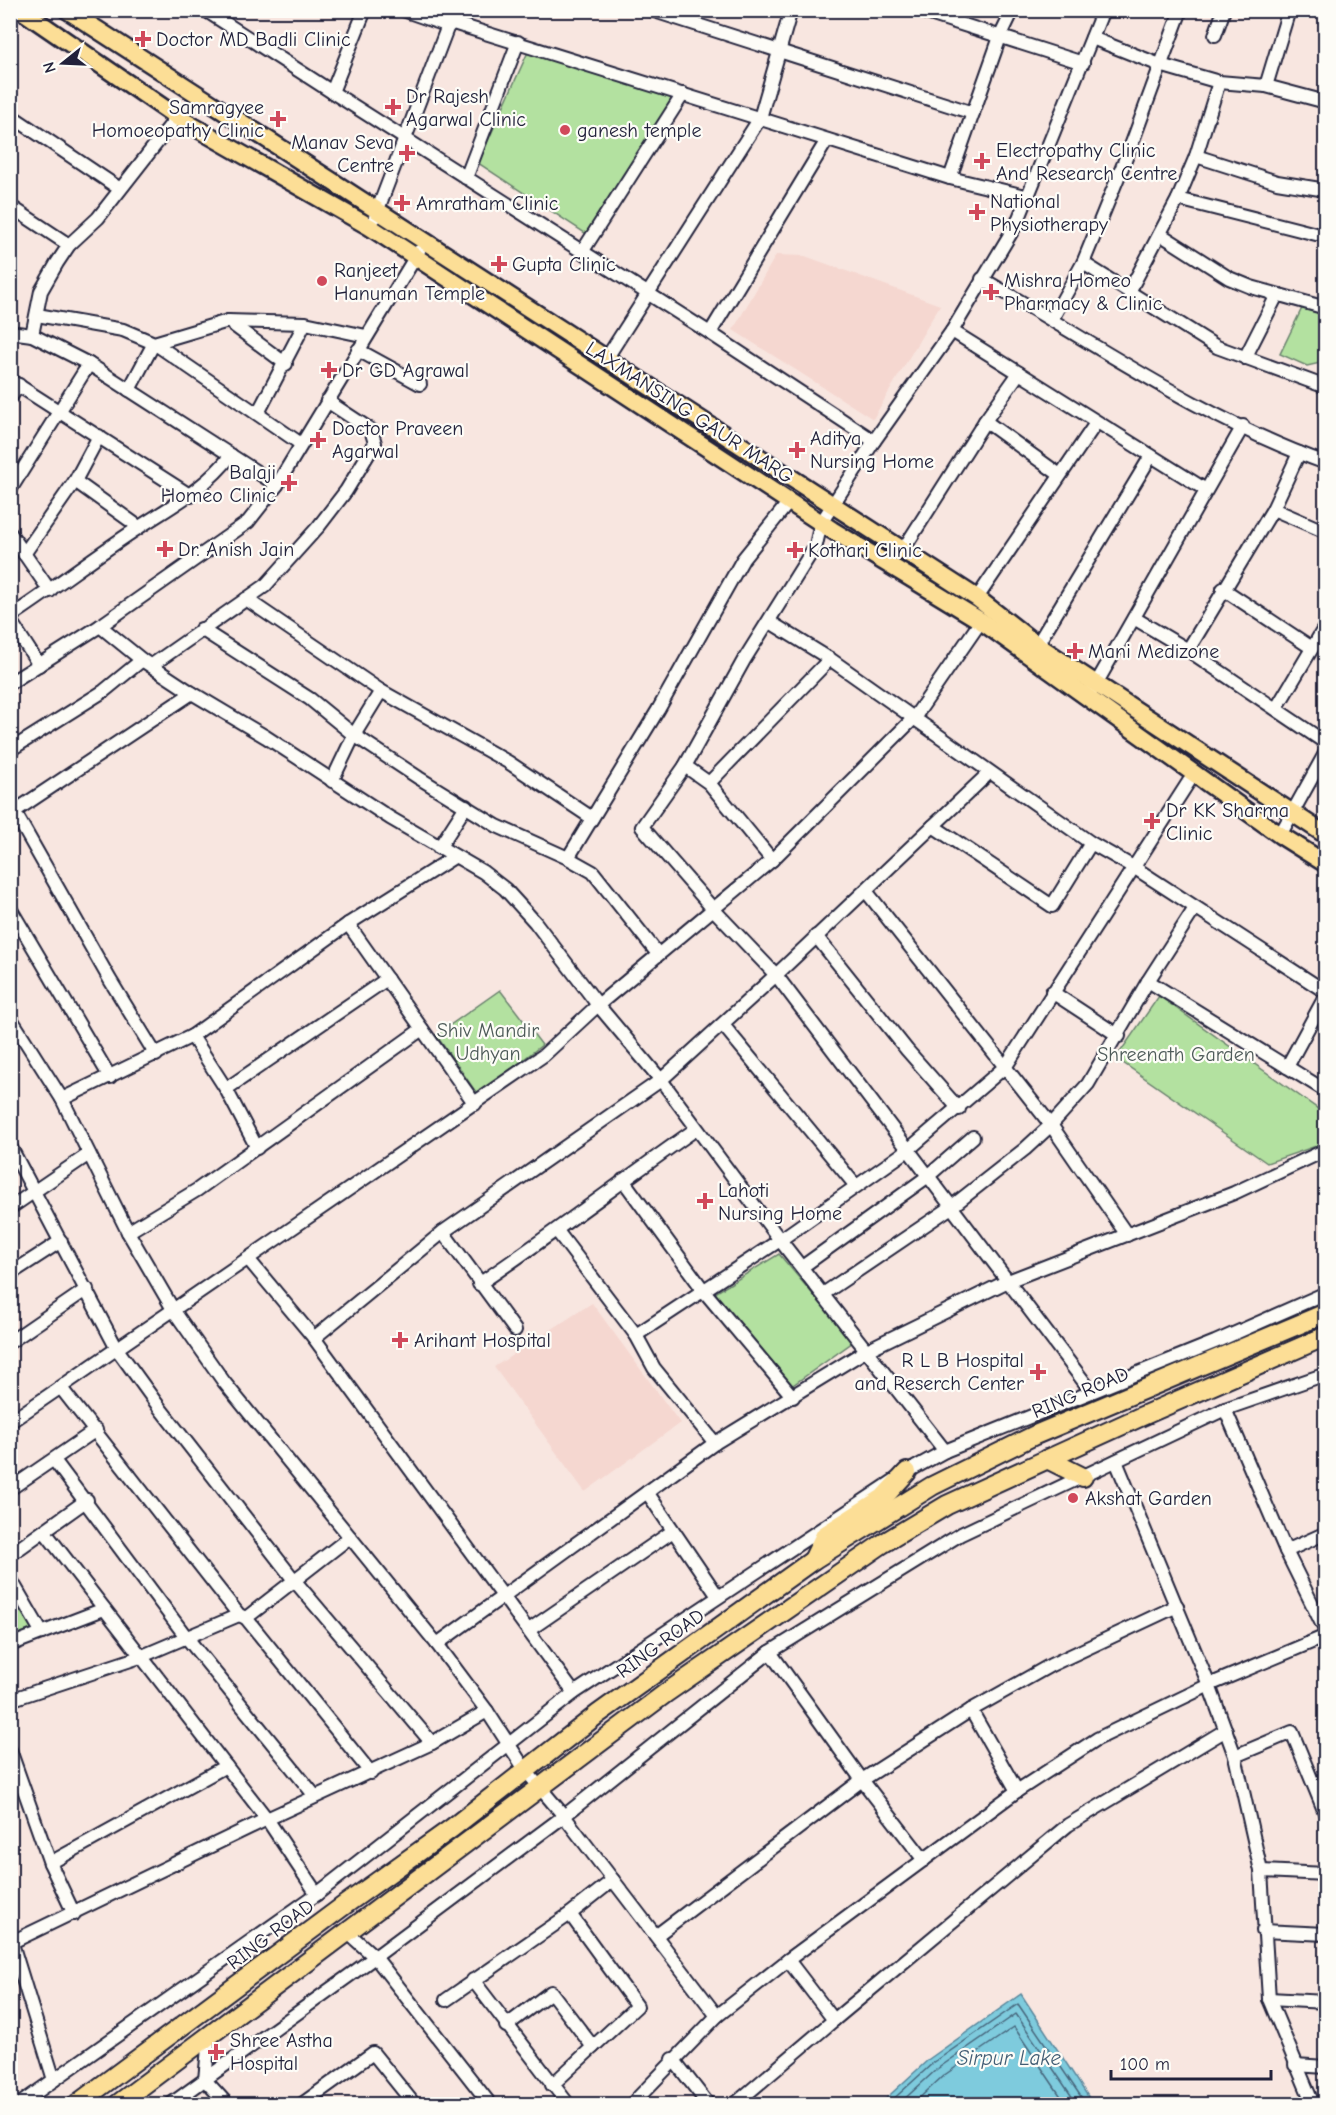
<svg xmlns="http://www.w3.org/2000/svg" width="1336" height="2115" font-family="'Comic Neue',sans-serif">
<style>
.built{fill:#f5d7d0}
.green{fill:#b3e1a0;stroke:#6a826e;stroke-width:1.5}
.water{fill:#7ecbdd;stroke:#59879c;stroke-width:1.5}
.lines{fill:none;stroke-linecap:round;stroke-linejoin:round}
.shore{stroke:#47667c;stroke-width:1.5}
.minor-casing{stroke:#22223b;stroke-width:16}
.major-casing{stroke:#22223b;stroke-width:21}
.highway-casing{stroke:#22223b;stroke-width:22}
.minor{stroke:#fdfcf7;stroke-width:12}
.major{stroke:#fcde96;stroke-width:16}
.highway{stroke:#fcde96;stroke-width:18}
.poi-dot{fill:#d1495b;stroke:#fdfcf7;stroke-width:2}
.labels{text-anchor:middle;stroke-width:4.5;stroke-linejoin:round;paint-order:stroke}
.poi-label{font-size:20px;fill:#22223b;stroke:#fdfcf7;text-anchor:start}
.street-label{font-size:20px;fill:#22223b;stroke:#fdfcf7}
.park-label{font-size:20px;fill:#4e5b59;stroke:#fdfcf7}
.water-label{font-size:21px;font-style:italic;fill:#425d74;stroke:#fdfcf7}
</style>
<rect width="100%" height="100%" fill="#f8e6e0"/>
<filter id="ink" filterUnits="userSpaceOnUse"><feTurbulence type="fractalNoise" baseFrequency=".0167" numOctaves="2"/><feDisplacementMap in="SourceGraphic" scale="12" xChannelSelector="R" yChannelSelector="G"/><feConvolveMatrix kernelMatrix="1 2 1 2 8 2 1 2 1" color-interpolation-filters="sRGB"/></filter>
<g filter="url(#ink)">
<g class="built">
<polygon points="776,255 805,256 940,305 873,419 733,330"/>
<polygon points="592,1303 680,1423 585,1492 494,1367"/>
</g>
<g class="green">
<polygon points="532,43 674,98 594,239 478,163"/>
<polygon points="1304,304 1325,308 1325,362 1307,366 1280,354"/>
<polygon points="500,990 542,1045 478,1095 436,1035"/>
<polygon points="1159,996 1325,1114 1325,1143 1267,1163 1116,1058"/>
<polygon points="779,1254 853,1342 790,1387 715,1293"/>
<polygon points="10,1594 33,1630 10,1639"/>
</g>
<polygon class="water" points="1021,1994 1093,2104 880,2104 929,2059"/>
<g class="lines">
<g class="shore">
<polyline points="888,2104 933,2063 1018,2004 1086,2104"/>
<polyline points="899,2104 937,2069 1016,2014 1077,2104"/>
<polyline points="913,2104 943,2076 1014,2027 1066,2104"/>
</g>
<defs>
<g id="minor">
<polyline points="205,10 332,92 365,10"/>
<polyline points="403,10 449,26"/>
<polyline points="651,10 973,113"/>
<polyline points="917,10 1083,63"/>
<polyline points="450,22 950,178 1029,197"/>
<polyline points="1215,35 1224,10"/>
<polyline points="1092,38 1160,65 1219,82 1266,86 1326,102"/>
<polyline points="1266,86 1289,10"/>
<polyline points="332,92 710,333 827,140"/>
<polyline points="10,115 120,189"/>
<polyline points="1196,156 1277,182 1326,190"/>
<polyline points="466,178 518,42"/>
<polyline points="950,178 1000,37 1013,10"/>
<polyline points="1178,199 1316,234"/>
<polyline points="10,206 69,245"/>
<polyline points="375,217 454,10"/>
<polyline points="1160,234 1229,278 1251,287 1326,308"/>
<polyline points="582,252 683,94"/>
<polyline points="1083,263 1217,347 1326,387"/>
<path d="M 982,279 C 1094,343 1202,419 1326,463"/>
<polyline points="1129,292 1178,199 1196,156 1219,82"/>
<polyline points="37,315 123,330 154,343 228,321 305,323 366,336"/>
<polyline points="1052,319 1083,263 1132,143 1181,10"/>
<polyline points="228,321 286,364"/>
<polyline points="952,331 1206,490"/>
<polyline points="10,332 32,335 89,364 277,485"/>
<polyline points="710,333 874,441"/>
<polyline points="32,335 41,291 57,263 69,245 98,218 177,117"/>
<polyline points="358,350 420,384"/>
<polyline points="1245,358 1277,295"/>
<polyline points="606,359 760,118 791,10"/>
<polyline points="10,380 191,496"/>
<polyline points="129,390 154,343 301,444"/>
<polyline points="10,398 19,385"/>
<polyline points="258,413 305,323"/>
<polyline points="985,421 1060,475"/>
<polyline points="75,481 139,527"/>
<polyline points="10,490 89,364"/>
<polyline points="1273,509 1326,532"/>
<polyline points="10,533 50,591"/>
<polyline points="903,550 985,421 1019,373"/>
<polyline points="24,554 75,481 99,436"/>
<polyline points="1223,589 1312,648"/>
<polyline points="977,598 1096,423"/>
<polyline points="246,599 381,691 508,762 592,818"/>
<path d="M 10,617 C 54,588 95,556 138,528 C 173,505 206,488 231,455"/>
<polyline points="1134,618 1188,650 1326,743"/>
<polyline points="10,620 39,665"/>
<polyline points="770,622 830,659 1091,843 1135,868 1326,992"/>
<polyline points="100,626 142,660 192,693 266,737 390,818 483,872 505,889 535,922 598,1005 661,1080 780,1240 945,1451"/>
<polyline points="201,629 310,699 354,735 419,778 497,826 568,858 593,872 658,954"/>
<polyline points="1037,645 1151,456"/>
<polyline points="1188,650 1273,509 1299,453"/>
<polyline points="152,665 265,586 319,526 346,491 375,443 371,430 327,401"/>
<polyline points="10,683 100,626 248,522 277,485 419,251"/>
<polyline points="1092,691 1243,426"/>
<polyline points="1276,709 1326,625"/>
<polyline points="10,750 104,691 142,660"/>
<polyline points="685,766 709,783 772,860"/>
<polyline points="332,781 354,735 381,691"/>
<polyline points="709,783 830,659"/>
<polyline points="10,804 110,980 156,1055"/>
<polyline points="15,811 192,693"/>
<polyline points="933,826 1052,906 1091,843"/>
<polyline points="1280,835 1326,752"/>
<polyline points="439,848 466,806"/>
<polyline points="568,858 658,710 743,559 789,502"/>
<polyline points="866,891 1051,1125 1127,1235"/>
<polyline points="10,908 110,1077"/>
<polyline points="348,924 475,1104"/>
<polyline points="816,936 907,1050 959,1109"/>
<polyline points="1148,981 1326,1091"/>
<polyline points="1052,992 1119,1036"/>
<polyline points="10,1017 62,1099 128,1232 174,1311 224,1382 437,1644 487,1711 526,1771 564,1816 717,2016"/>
<polyline points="723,1025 856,1186"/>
<polyline points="192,1036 226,1089 257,1148"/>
<polyline points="1287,1067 1326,995"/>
<polyline points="226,1089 387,979"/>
<polyline points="62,1099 192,1036 348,924 454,857"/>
<polyline points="10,1146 117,1349 159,1407 294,1580 432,1743"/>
<polyline points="623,1180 704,1291 793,1397"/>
<polyline points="10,1208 89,1154"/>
<polyline points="557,1231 636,1335 654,1368 715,1443"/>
<polyline points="128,1232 197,1190 422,1029"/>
<polyline points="443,1232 515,1330"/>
<polyline points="249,1260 314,1338 574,1693"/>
<polyline points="802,1267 927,1177 973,1137"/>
<polyline points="10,1274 61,1241"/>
<path d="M 479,1284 C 553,1234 623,1180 696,1129"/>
<polyline points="823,1294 950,1208 1025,1149 1051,1125 1088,1084 1148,981 1195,908"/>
<polyline points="636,1335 780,1240 908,1150 1006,1066 1195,772"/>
<polyline points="314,1338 443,1232 661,1080 776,975 989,773"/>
<polyline points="10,1342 87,1289"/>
<polyline points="61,1388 239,1615"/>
<polyline points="1091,1391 776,975 714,910 642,827 685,766 744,660 816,545 821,523 874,441 952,331 1017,223 1103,10"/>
<polyline points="1225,1409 1286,1551 1326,1632"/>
<polyline points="10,1422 544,1055 598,1005 772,860 914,718 981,621"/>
<polyline points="54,1460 187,1638 315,1796"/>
<polyline points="1116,1461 1209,1685 1235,1756 1261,1871 1269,1999 1313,2104"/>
<polyline points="10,1489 96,1430"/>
<polyline points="647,1492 717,1595"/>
<polyline points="45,1532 267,1819 317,1894"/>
<polyline points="1286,1551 1326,1533"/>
<polyline points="10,1555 87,1500"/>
<polyline points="10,1578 42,1633"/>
<polyline points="246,1618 371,1773"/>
<polyline points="529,1630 673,1531"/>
<polyline points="437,1644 715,1443 867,1350 1008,1281 1234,1193 1326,1150"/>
<polyline points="10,1645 104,1609"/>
<polyline points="770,1652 862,1780 924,1860"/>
<polyline points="10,1700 140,1657 239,1615 246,1618 350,1537"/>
<polyline points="971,1710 1017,1791"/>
<polyline points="10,1750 50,1863"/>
<polyline points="1235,1756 1292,1732 1326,1815"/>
<polyline points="1261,1871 1326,1874"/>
<polyline points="74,1914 50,1863 226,1766"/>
<polyline points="1263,1931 1326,1934"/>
<polyline points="347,1932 375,1957 490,2104"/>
<polyline points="657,1935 862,1780 971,1710 1051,1665 1177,1606"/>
<polyline points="10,1937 54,2080"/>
<polyline points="12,1942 267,1819 432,1743 487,1711"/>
<polyline points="473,1980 568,2104"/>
<polyline points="1269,1999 1326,2002"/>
<polyline points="446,2000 570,1914 613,1880"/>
<polyline points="834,2020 1068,1825 1226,1730"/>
<polyline points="506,2026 551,1992 593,2047"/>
<polyline points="209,2037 205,2080 227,2104"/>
<polyline points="673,2059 708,2104"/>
<polyline points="1295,2065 1326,2067"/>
<polyline points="552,2085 637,2006 570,1914"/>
<polyline points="20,2104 317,1894 574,1693 907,1472 945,1451 1215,1342 1326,1293"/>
<polyline points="171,2104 375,1957 564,1816 770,1652 961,1534 1225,1409 1326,1374"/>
<polyline points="302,2104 373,2053 414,2104"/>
<polyline points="632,2104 717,2016 788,1960 1017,1791 1097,1739 1209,1685 1326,1636"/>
<polyline points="735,2104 834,2020 788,1960"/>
</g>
<g id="major">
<polyline points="21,10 177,117 370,227 832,530 981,621 1280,835 1326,864"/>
<polyline points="67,10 977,598 1037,645 1326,835"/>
</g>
<g id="highway">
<polyline points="1047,1459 1083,1477"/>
<polyline points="813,1560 825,1535 883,1498 907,1472"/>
<polyline points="77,2104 346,1904 452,1828 598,1714 813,1560 932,1486 1035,1435 1326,1313"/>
<polyline points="118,2104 666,1693 882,1544 947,1505 1140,1417 1326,1336"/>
</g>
</defs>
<use href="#minor" class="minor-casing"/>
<use href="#major" class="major-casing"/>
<use href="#highway" class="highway-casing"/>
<use href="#minor" class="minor"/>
<use href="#major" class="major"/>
<use href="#highway" class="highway"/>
</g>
</g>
<g class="poi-dot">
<path d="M140 30h6v6h6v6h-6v6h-6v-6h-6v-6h6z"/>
<path d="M390 98h6v6h6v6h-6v6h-6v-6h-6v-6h6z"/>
<path d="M275 110h6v6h6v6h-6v6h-6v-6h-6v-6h6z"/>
<circle cx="565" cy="130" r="6"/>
<path d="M404 144h6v6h6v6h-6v6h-6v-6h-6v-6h6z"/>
<path d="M979 152h6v6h6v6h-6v6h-6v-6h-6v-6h6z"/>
<path d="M399 194h6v6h6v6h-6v6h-6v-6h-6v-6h6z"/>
<path d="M974 203h6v6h6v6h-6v6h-6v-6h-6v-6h6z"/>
<path d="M496 255h6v6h6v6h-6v6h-6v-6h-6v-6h6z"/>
<circle cx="322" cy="281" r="6"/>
<path d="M988 283h6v6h6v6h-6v6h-6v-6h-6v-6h6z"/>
<path d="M326 361h6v6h6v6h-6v6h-6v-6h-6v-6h6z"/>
<path d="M315 431h6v6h6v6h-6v6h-6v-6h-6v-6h6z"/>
<path d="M794 441h6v6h6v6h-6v6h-6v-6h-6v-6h6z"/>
<path d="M286 474h6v6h6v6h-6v6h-6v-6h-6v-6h6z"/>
<path d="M162 540h6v6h6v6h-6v6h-6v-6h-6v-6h6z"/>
<path d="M792 541h6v6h6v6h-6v6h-6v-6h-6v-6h6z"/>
<path d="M1072 642h6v6h6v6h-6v6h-6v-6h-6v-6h6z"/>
<path d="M1149 812h6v6h6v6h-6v6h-6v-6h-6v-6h6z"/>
<path d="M702 1192h6v6h6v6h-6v6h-6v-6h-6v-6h6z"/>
<path d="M397 1331h6v6h6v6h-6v6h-6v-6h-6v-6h6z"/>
<path d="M1035 1363h6v6h6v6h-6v6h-6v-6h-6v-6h6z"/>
<circle cx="1073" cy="1498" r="6"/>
<path d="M213 2043h6v6h6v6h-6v6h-6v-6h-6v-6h6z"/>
</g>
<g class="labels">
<g class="poi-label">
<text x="156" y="46">Doctor MD Badli Clinic</text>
<text x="406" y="103">Dr Rajesh<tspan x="406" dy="23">Agarwal Clinic</tspan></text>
<text x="264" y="114" text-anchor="end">Samragyee<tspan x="264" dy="23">Homoeopathy Clinic</tspan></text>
<text x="577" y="137">ganesh temple</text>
<text x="394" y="149" text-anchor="end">Manav Seva<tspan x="394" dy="23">Centre</tspan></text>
<text x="996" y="157">Electropathy Clinic<tspan x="996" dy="23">And Research Centre</tspan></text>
<text x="990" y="208">National<tspan x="990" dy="23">Physiotherapy</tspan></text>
<text x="416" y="210">Amratham Clinic</text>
<text x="512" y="271">Gupta Clinic</text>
<text x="334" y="277">Ranjeet<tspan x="334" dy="23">Hanuman Temple</tspan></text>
<text x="1004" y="287">Mishra Homeo<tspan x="1004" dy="23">Pharmacy &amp; Clinic</tspan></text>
<text x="342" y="377">Dr GD Agrawal</text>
<text x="332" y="435">Doctor Praveen<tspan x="332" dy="23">Agarwal</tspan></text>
<text x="810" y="445">Aditya<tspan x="810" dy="23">Nursing Home</tspan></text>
<text x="276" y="479" text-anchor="end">Balaji<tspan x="276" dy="23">Homeo Clinic</tspan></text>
<text x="178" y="556">Dr. Anish Jain</text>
<text x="808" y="557">Kothari Clinic</text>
<text x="1088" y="658">Mani Medizone</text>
<text x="1166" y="817">Dr KK Sharma<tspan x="1166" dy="23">Clinic</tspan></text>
<text x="718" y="1197">Lahoti<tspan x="718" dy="23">Nursing Home</tspan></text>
<text x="414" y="1347">Arihant Hospital</text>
<text x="1024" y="1367" text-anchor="end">R L B Hospital<tspan x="1024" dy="23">and Reserch Center</tspan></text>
<text x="1085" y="1505">Akshat Garden</text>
<text x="230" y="2047">Shree Astha<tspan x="230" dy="23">Hospital</tspan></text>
</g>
<g class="street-label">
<text transform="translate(690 412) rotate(33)" y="7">LAXMANSING GAUR MARG</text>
<text transform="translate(1080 1392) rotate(-23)" y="7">RING ROAD</text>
<text transform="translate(660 1643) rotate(-36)" y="7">RING ROAD</text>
<text transform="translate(270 1934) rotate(-37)" y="7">RING ROAD</text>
</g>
<g class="park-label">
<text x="488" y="1037">Shiv Mandir<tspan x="488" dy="23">Udhyan</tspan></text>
<text x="1176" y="1061">Shreenath Garden</text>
</g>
<g class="water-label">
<text x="1009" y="2065">Sirpur Lake</text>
</g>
</g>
<rect width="1336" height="2115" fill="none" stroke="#fdfcf7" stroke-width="36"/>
<rect x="18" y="18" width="1300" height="2079" fill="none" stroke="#22223b" stroke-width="2" filter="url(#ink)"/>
<g transform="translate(63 63) rotate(252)" stroke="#fdfcf7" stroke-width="4.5" paint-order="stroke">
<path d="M0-4.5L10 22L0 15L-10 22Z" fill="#22223b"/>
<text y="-9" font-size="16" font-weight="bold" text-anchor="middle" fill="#22223b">N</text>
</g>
<path d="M1111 2070v9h160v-9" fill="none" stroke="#22223b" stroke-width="3"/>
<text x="1120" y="2070" font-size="18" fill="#22223b" stroke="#fdfcf7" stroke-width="4.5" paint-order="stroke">100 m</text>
</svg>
